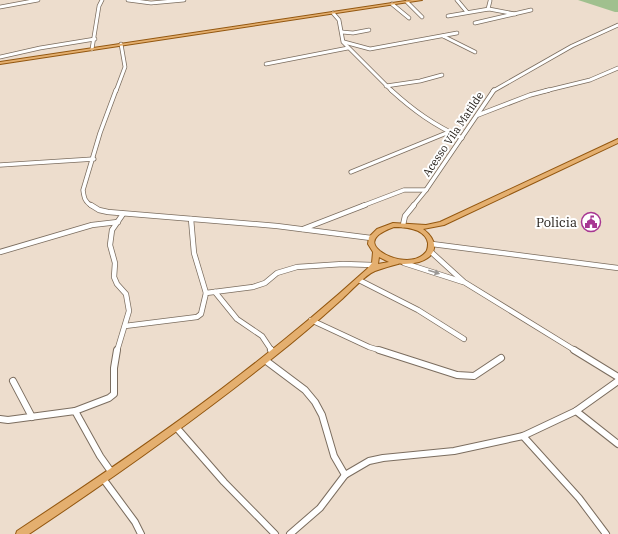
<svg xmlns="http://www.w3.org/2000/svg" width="618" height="534" font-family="'IBM Plex Serif',serif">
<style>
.green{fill:#a0c08e}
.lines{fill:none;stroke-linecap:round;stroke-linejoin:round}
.street-far3-casing{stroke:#7b6d5f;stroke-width:4.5}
.street-far2-casing{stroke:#7b6d5f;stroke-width:5}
.street-far1-casing{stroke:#7b6d5f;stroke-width:6}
.street-casing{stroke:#7b6d5f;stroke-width:8}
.primary-casing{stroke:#935710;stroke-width:2}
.street-far3{stroke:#fff;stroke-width:3}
.street-far2{stroke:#fff;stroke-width:3.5}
.street-far1{stroke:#fff;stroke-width:4.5}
.street{stroke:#fff;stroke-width:6}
.primary{fill:#e4af6f;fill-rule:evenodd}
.oneway{fill:#9a9794}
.labels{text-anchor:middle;stroke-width:4;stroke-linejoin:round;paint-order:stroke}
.far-street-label{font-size:11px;fill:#1e1812;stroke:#fff}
.poi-label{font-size:13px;fill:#1e1812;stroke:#fff;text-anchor:end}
</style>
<rect width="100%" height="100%" fill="#edddcd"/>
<polygon class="green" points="578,0 618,0 618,12 615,12"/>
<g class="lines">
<defs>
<g id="street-far3">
<polyline points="128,0 151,3 184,0"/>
<polyline points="457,0 467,12"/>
<polyline points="407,2 422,17"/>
<polyline points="392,4 409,18"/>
<polyline points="0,7 38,0"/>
<polyline points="488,9 490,1"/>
<polyline points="333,13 339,20 343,42 392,91"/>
<polyline points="448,16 489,9 515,14"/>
<polyline points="475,23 531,10"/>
<polyline points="342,32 353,33 369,30"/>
<polyline points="443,36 475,52"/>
<polyline points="344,42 370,49 457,33"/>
<polyline points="92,49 99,6 102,0"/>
<polyline points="0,57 40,48 95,39"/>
<polyline points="266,64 348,48"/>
<polyline points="386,86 420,81 442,75"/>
<polyline points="116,91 125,67 121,44"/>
<polyline points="493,91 572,46 618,25"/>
<polyline points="545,91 590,80 618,68"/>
</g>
<g id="street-far2">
<path d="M 391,90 C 414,111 434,125 462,138"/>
<polyline points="478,115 530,95 549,90"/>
<polyline points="0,165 94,159"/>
<polyline points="351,172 449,132"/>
<path d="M 92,206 C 85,202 84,198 83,190 L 100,133 L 116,90"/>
<polyline points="362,206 404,190 426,190"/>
<polyline points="413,206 426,190 494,90"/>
</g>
<g id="street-far1">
<polyline points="91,205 99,210 108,212 277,226 371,238"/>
<polyline points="191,219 194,253 206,293"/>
<polyline points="403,225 405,216 414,205"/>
<polyline points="303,229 365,205"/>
<polyline points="432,244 618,268"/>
<polyline points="430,251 464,282 576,351"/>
<polyline points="0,252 92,225 118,222"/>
<polyline points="404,263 463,282"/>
<polyline points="359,280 418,310 464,339"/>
<polyline points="215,292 237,319 262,336 272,351"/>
<polyline points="311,320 369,347 382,351"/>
<polyline points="125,326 197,317 201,314 206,293 253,287 265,283 277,273 297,267 343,264 373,265"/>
<polyline points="117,351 129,311 126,294 117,284 114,277 115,263 110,245 112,230 123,214"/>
</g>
<g id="street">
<polyline points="271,350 273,353"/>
<polyline points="379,350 457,375 474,376 501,358"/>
<polyline points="574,350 618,377"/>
<polyline points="265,360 305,390 315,402 322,415 334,456 345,475"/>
<polyline points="13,381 32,417"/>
<polyline points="75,411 109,398 114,394 114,368 117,350"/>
<polyline points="576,411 618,444"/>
<polyline points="0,419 8,420 75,411 100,456 112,473"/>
<polyline points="176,427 224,482 275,534"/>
<polyline points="523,436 579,498 606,534"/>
<polyline points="104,480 135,522 141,534"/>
<polyline points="290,534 320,508 345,475 369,461 383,458 454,451 523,436 576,411 618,381"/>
</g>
<g id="primary">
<polygon points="412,0 422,0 0,64 0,62"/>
<path d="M 618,139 L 618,143 L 444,225 L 423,229 C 439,241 438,256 419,262 C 414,263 408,264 404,264 C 401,264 400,263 398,264 C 390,266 383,268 375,271 C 365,275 350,292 341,300 C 319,320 297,339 274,357 C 195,420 113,478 29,534 L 16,534 L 17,531 C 93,481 169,430 241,374 C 284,341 326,306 367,269 L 372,263 L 373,252 L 368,244 L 369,237 L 377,229 L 393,223 L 426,225 L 440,222 ZM 394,227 C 405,227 425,228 428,243 C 428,246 428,249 426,252 C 415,265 392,260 380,251 C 365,239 383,231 394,227 ZM 379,257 L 389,262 L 378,264 Z"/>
</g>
</defs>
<use href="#street-far3" class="street-far3-casing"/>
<use href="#street-far2" class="street-far2-casing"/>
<use href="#street-far1" class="street-far1-casing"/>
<use href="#street" class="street-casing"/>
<use href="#primary" class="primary-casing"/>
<use href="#street-far3" class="street-far3"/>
<use href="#street-far2" class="street-far2"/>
<use href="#street-far1" class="street-far1"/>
<use href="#street" class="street"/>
<use href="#primary" class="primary"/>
</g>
<defs><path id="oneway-solid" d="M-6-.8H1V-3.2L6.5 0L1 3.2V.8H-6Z"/></defs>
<use class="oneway" href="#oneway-solid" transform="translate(434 272) rotate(18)"/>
<defs>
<symbol id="civic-ring" viewBox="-11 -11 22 22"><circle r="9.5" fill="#fff" stroke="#a73692" stroke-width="1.5"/><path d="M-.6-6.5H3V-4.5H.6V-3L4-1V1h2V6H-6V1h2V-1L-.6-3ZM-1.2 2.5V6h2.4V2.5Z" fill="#a73692"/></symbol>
</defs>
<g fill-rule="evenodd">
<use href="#civic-ring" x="580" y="211" width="22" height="22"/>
</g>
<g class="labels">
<g class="far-street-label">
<text transform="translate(453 134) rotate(-56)" y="4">Acesso Vila Matilde</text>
</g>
<g class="poi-label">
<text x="577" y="227">Policia</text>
</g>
</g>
</svg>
